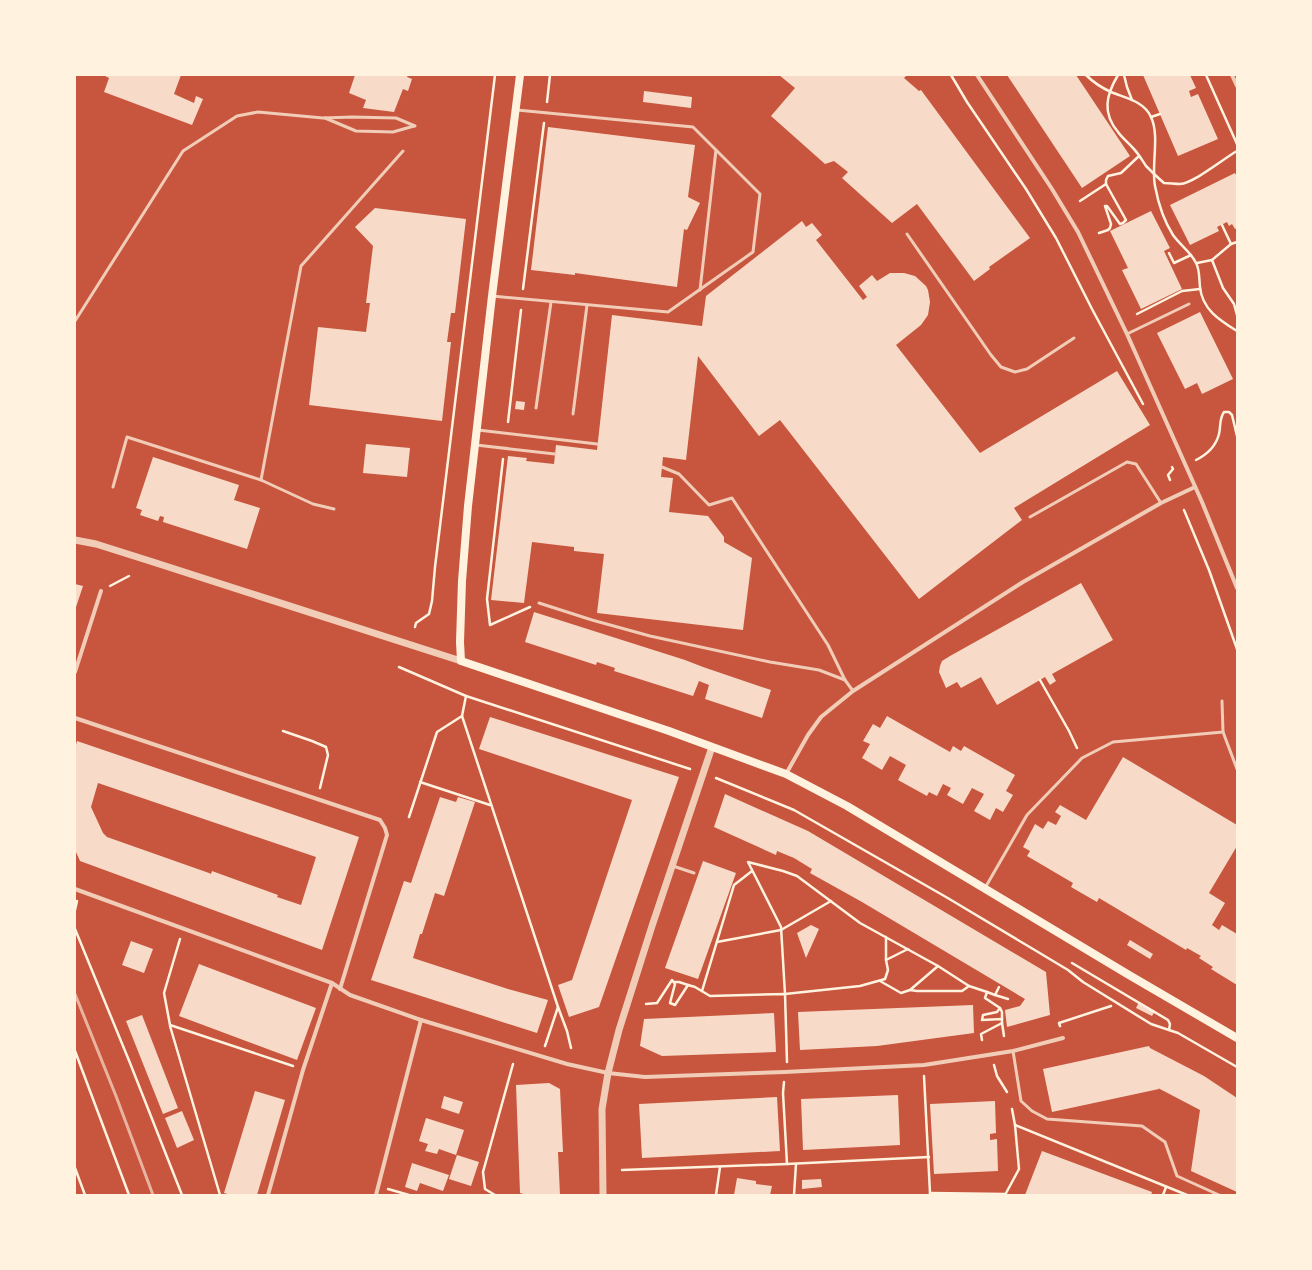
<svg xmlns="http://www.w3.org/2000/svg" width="1312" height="1270" font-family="Lora,serif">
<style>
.building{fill:#f7dbc8;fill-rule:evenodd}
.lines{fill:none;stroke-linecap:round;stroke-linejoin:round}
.path{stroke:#fff3e0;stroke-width:2.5}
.service{stroke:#f1ccb7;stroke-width:3}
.minor{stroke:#f1ccb7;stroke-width:4}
.tertiary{stroke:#f1ccb7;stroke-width:7}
.secondary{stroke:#fff3e0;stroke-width:8}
.rail{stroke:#e9b49f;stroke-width:3}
</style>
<rect width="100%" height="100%" fill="#c8553d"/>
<g class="building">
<polygon points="103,75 181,75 174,94 194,103 196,96 203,99 192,125 104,92 109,78"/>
<polygon points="355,75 408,75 407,77 412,79 408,91 403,89 394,112 363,108 366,100 349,93"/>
<polygon points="779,75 907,75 904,78 919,91 921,90 1030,238 989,267 990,269 974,281 917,204 892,223 842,178 848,172 834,161 825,164 771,116 795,88"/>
<polygon points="1007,75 1076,75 1130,156 1082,188"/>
<polygon points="1143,75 1190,75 1196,88 1189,91 1191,97 1198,94 1218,139 1178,156"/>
<polygon points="644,91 692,97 691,108 643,102"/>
<polygon points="548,127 695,145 688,197 700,203 687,230 684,229 677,287 575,273 575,275 531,270"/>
<polygon points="1235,173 1237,177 1237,228 1235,229 1232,224 1229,226 1227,222 1217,227 1219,231 1190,245 1170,205"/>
<polygon points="375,208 466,219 455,313 451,313 447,342 451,342 442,421 309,405 318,327 366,332 370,303 366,303 373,246 355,227"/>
<polygon points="1151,211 1170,248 1164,251 1182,289 1141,309 1122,270 1128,268 1110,231"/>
<polygon points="802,221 806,227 812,223 822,235 816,240 863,300 867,297 859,286 872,275 877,281 890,273 904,273 915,276 926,286 928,290 930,302 928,315 921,325 896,345 980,453 1117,371 1150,425 1014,508 1022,520 919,599 780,420 759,436 698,356 686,460 663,457 661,477 673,478 669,512 708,516 724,537 724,542 752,558 743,630 597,613 604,554 574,551 574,547 532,542 524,603 491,600 508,456 527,458 526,461 554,464 556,445 597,450 612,315 702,326 706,296"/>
<polygon points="1200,312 1233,379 1202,394 1197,383 1185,389 1157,333"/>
<polygon points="516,401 525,402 524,410 515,409"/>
<polygon points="366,444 410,448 407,477 363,473"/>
<polygon points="153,457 239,485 234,500 260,508 247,549 163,522 164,517 160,516 158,521 140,515 142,510 136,508"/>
<polygon points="1081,583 1113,640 1052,674 1056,681 1050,685 1045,677 997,705 981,677 961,688 957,682 946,688 939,672 940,666 942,661 950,656"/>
<polygon points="75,584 83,586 75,610"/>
<polygon points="534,612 685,660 703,667 771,690 762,718 705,699 709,685 699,681 693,696 614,671 615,668 597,662 596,665 525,642"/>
<polygon points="887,716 950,752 953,746 961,751 964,746 1015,775 1006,791 1013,795 1003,812 996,808 990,820 974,811 984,794 972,788 963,804 947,795 951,788 943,784 937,796 929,792 927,796 898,780 906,765 890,756 882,770 862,758 870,744 863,741 873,724 880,728"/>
<polygon points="490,717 679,777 599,1007 569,1017 558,985 572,980 632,800 479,749"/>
<path d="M 77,741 L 359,837 L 322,950 L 80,861 L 75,850 L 75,748 ZM 98,783 L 316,857 L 301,905 L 277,897 L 278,895 L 212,871 L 211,874 L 209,873 L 107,837 L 103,833 L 91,807 Z"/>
<polygon points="1123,757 1237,825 1237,846 1209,893 1225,903 1212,925 1219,930 1222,925 1237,934 1237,985 1211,969 1213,967 1199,958 1201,956 1187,948 1186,950 1181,947 1099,898 1097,902 1071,887 1073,883 1027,856 1030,851 1023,847 1035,824 1043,829 1048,821 1056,825 1061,816 1055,812 1060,805 1086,820"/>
<polygon points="725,794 808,831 1046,972 1050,1015 1007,1027 1005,1010 1020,1006 1025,999 862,902 810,873 812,869 794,858 777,851 776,855 714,827"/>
<polygon points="440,797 456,802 458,797 475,802 444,896 435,893 422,934 420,934 413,958 508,989 548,1000 537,1033 371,980 404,881 411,883"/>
<polygon points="703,861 736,873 698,979 665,968"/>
<polygon points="811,925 819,929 806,958 797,933"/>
<polygon points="1130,940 1153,954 1150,959 1127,945"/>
<polygon points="131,941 153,949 144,973 122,965"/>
<polygon points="199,964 316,1008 297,1060 179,1016"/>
<polygon points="1139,1002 1155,1011 1152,1016 1136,1008"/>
<polygon points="973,1005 974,1033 877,1046 800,1050 798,1012"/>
<polygon points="774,1013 776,1052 662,1056 640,1046 644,1019"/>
<polygon points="142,1015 178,1108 163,1114 126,1021"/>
<polygon points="1149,1046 1150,1048 1204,1076 1237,1098 1237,1192 1191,1171 1200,1110 1158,1088 1159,1089 1052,1112 1043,1069"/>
<polygon points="549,1083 560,1089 563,1152 558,1152 560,1195 527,1195 520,1193 516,1085"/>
<polygon points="255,1091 285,1100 257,1195 231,1195 224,1193"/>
<polygon points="898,1095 900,1145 803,1150 801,1099"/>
<polygon points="444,1096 463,1102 459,1114 441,1108"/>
<polygon points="777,1097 780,1151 642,1158 639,1104"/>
<polygon points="995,1101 996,1133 990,1134 990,1140 997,1139 998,1171 934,1174 930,1104"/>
<polygon points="182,1111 194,1140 177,1148 165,1118"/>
<polygon points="426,1118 464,1130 456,1155 439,1149 437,1154 425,1151 428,1144 419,1141"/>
<polygon points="1042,1151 1152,1192 1151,1195 1025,1195"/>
<polygon points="457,1155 479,1162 471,1186 449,1179"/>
<polygon points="412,1163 449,1175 443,1191 420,1183 417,1191 405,1187"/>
<polygon points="737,1178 756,1181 756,1184 772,1186 770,1195 734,1195"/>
<polygon points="821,1179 822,1187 802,1189 802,1180"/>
</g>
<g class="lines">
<g class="path">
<polyline points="951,75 967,102 1026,189 1056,238 1092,309 1143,404"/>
<path d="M 1086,75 C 1093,82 1102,88 1111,92 C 1125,98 1144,101 1151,117 C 1160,136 1151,165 1155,186 C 1158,202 1164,221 1173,235 C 1180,245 1191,252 1196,263 C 1200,270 1199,279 1200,287 C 1202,309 1219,320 1237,331"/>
<path d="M 1118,75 C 1106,95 1102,113 1118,132 C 1122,138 1129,143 1133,148 C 1138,153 1142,160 1146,166 C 1152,172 1158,178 1164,183 C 1169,183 1175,184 1180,184 C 1194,183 1223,159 1237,151"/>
<polyline points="1124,75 1127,87 1132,100"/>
<polyline points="1206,75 1237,144"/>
<polyline points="547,102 550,75"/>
<polyline points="1151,117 1160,114"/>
<polyline points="1080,201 1106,184"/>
<polyline points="1222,225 1231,244"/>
<polyline points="1099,233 1108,230 1110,228 1111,224 1105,206 1107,206 1120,224 1123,223 1126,220 1106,184 1106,180 1108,176 1121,173 1139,156"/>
<polyline points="1169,253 1174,263 1191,255"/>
<polyline points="1212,260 1223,288 1234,304 1237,315"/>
<polyline points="1197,263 1212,260 1231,244 1237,242"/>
<polyline points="523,289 544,123"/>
<polyline points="1137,314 1182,291 1200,289"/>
<polyline points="508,422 521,310"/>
<polyline points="503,459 487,599 490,625 530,607"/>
<path d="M 1196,460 C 1206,455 1216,446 1219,434 C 1221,426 1219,419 1224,412 L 1229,412 L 1232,415 L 1237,436"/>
<polyline points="1170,480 1168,475 1173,469 1172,467"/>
<polyline points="1184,510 1209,570 1237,649"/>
<polyline points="110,586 129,576"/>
<polyline points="415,627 416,623 429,614 432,601 435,567 495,75"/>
<polyline points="399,667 466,696 690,769"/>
<polyline points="1040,680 1069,731 1077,748"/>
<polyline points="466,696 462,716 558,1007 567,1031 571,1048"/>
<polyline points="283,731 312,741 326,747 328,755 320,788"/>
<polyline points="716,778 794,810 946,897 1033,949 1068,970 1083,982 1151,1024 1178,1033 1237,1067"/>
<polyline points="420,782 490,805"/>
<polyline points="409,817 437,732 462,716"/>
<polyline points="75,910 77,901"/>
<polyline points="75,929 130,1063 182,1195"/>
<polyline points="886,937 886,960 888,970 885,979 860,986 785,994 781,927 748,862 783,871 797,876 860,923 938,966 969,986 987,992 985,998 1000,1008 997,1012 983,1015 982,1020 1002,1019 1002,1023 981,1034 982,1040"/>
<polyline points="180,939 164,993 170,1025 293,1066"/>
<polyline points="717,942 781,930 831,901"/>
<polyline points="886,960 908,949"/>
<polyline points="1072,963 1168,1020 1170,1024 1169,1030"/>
<polyline points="880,981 901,993 910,990 938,966"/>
<polyline points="674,982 679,982 688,985"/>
<polyline points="910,990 917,991 962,991 969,986"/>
<polyline points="702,991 734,885 752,871"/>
<polyline points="987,992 995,995 999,987"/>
<polyline points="995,995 1008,999"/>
<polyline points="646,1004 657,1003 672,980 675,984 670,1003 675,1005 688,985 695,987 710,996 785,994 787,1062"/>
<polyline points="1000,1008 1002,1012 1002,1019"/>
<polyline points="1002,1023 1004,1036"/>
<polyline points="170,1026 220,1195"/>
<polyline points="1060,1026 1059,1023 1111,1006"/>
<polyline points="545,1046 558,1007"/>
<polyline points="75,1051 129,1195"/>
<polyline points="994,1065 997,1076 1007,1092"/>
<polyline points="924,1076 930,1193"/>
<polyline points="784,1082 783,1093 787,1164 929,1157"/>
<polyline points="1015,1125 1187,1195"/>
<polyline points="75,1168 85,1195"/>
<polyline points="622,1170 787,1164"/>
<polyline points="388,1189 409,1195"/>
<polyline points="495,1195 485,1189 483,1172 513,1064"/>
<polyline points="716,1195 720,1167"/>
<polyline points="794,1195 796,1164"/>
<polyline points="930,1195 930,1193 1005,1194"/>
<polyline points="1005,1195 1019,1169 1015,1125 1012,1109"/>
<polyline points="1163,1195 1166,1187"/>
</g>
<g class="service">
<polyline points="325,118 356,131 393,132 414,126"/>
<polyline points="907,234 991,355 1001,367 1015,372 1027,369 1074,338"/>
<polyline points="700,290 716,150"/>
<polyline points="492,296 668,312 753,252 760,194 693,127 517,110"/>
<polyline points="75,321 183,151 237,116 258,112 323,118 352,117 396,118 415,126"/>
<polyline points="1127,334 1189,304"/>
<polyline points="536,408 551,302"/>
<polyline points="573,414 587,305"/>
<polyline points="478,430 597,444"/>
<polyline points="476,445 555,454"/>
<polyline points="662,467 679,474 709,505 732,498 828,645 845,680 853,691"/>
<polyline points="261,480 313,504 334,509"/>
<polyline points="113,487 127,437 261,480 301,266 403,151"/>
<polyline points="1030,517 1127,462 1136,464 1161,503"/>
<polyline points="539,603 592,620 650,636 770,662 819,670 845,680"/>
<polyline points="1223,732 1237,769"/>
<polyline points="673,866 694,873"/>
<polyline points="985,888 1027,815 1082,758 1113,742 1223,732 1222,701"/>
<polyline points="1013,1051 1021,1101 1032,1111 1047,1119 1142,1126 1165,1142 1177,1176 1219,1195"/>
</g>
<g class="minor">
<polyline points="977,75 1052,189 1078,232 1127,334 1202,502 1237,588"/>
<polyline points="1232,75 1237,86"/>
<polyline points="75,672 101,591"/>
<polyline points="75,718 380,820 385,828 387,835 340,989"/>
<polyline points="786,774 808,735 821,717 853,691 1023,582 1161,503 1195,487"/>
<polyline points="75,889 332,983 350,995 421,1020 567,1064 608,1073 645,1077 785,1072 924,1065 1013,1051 1063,1038"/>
<polyline points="268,1195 303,1070 332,983"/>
<polyline points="376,1195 421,1020"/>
</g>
<g class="tertiary">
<polyline points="75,540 96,544 153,562 461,661"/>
<polyline points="603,1195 602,1109 608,1073 619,1030 652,926 712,747"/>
</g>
<polyline class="secondary" points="520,75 492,296 468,506 462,581 460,642 461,661 669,731 786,774 847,806 1129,975 1237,1038"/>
<polyline class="rail" points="75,994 116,1096 153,1195"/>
</g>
<rect width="1312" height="1270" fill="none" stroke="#fff3e0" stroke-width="152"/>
</svg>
